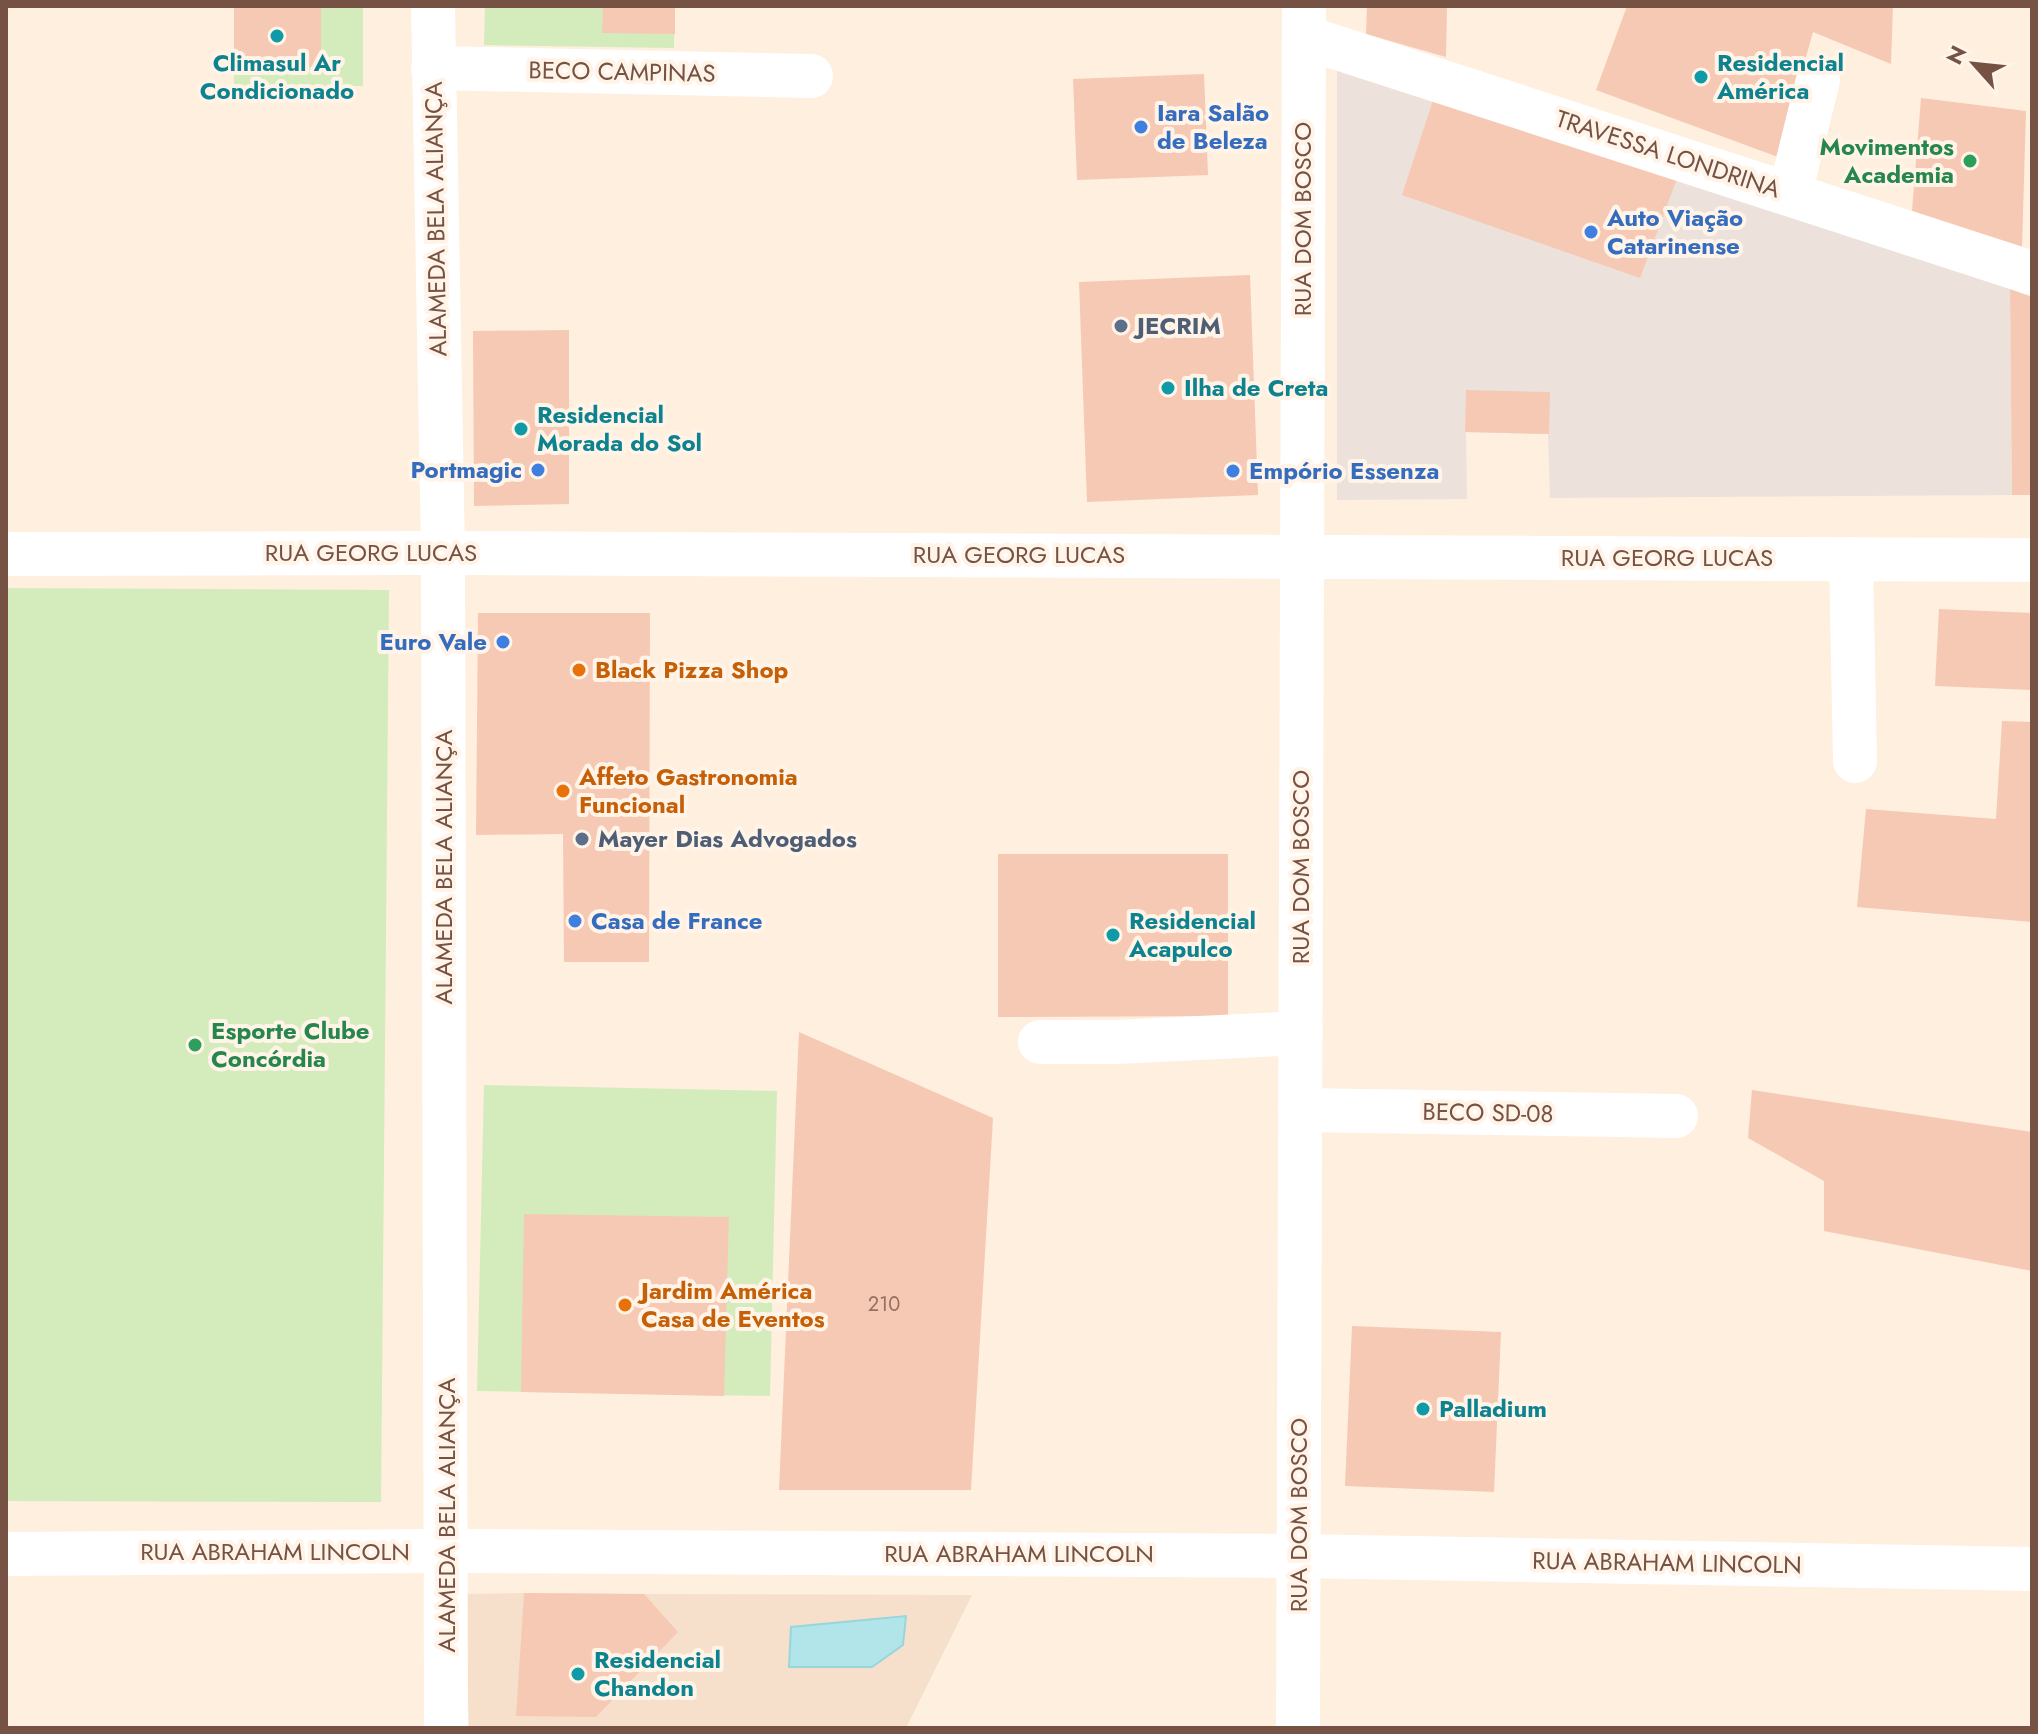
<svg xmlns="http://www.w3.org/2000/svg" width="2038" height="1734" font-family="Jost,sans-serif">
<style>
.residential{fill:#f6e0cc}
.industrial{fill:#ece2db}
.green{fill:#d4ecbc}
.water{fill:#b2e5e9;stroke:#97d6db;stroke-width:2}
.building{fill:#f6c9b4}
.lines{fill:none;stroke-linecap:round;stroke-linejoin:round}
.minor{stroke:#fff;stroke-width:44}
.culture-dot{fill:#0f9aa8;stroke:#fff4e7;stroke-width:3}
.shop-dot{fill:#3f7fe0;stroke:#fff4e7;stroke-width:3}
.leisure-dot{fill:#2e9e5b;stroke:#fff4e7;stroke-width:3}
.service-dot{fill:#5c6f8a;stroke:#fff4e7;stroke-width:3}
.food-dot{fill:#e8710a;stroke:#fff4e7;stroke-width:3}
.labels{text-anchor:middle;stroke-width:8;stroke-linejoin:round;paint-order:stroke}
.number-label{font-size:20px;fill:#967061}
.culture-label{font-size:24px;font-weight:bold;fill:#0d838f;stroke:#fff4e7;text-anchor:start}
.street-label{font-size:24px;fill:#765245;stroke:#fff4e7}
.shop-label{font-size:24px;font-weight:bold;fill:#366cbe;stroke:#fff4e7;text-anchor:start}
.leisure-label{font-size:24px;font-weight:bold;fill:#27864d;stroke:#fff4e7;text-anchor:end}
.service-label{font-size:24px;font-weight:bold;fill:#4e5e75;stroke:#fff4e7;text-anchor:start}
.food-label{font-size:24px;font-weight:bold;fill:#c56008;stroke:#fff4e7;text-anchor:start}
</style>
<rect width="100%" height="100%" fill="#feefde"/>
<polygon class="residential" points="524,1593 644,1594 972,1595 906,1728 469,1728 465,1594"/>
<polygon class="industrial" points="1337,61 2010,289 2012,495 1550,498 1548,434 1466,432 1467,499 1337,500"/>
<g class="green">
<polygon points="363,6 363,86 234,86 234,7"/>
<polygon points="485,6 675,6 674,48 484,45"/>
<polygon points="6,588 389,590 381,1502 6,1501"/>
<polygon points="484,1085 777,1091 770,1396 477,1391"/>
</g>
<polygon class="water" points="906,1616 903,1645 872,1667 789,1667 791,1627"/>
<g class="building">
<polygon points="603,6 675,6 675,34 602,33"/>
<polygon points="1367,6 1447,6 1446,57 1366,34"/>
<polygon points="1627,6 1893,6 1891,64 1813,32 1778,157 1596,90"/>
<polygon points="234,7 321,7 321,67 234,65"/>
<polygon points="1204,74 1208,175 1077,180 1073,79"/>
<polygon points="1435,94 1678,176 1640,278 1402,195"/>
<polygon points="1921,98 2026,111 2022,248 1912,211"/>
<polygon points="1250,275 1258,495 1087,502 1079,282"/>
<polygon points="2010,289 2032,297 2032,495 2012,495"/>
<polygon points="569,330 569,504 474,506 473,331"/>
<polygon points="1466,390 1550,392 1549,434 1465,432"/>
<polygon points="1939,609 2032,613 2032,690 1935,686"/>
<polygon points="478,613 650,613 649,962 564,962 563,834 476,835"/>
<polygon points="2002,721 2032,722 2032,922 1857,907 1866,809 1996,819"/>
<polygon points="998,854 1228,854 1228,1016 998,1017"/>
<polygon points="799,1032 993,1118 971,1490 779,1490"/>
<polygon points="1752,1090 2032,1132 2032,1271 1824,1231 1824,1181 1748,1138"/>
<polygon points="524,1214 729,1217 724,1396 521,1392"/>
<polygon points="1352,1326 1501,1332 1494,1492 1345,1486"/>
<polygon points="524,1593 644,1594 678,1632 596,1717 516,1716"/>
</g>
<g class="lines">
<g class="minor">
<polyline points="433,6 443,553 446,1728"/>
<polyline points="1304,37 2032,273"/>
<polyline points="433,68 811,76"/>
<polyline points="1790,193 1818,80"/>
<polyline points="6,554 443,553 2032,560"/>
<polyline points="1851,559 1855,761"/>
<polyline points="1040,1042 1116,1042 1301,1033"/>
<polyline points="1300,1110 1676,1116"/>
<polyline points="6,1554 447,1551 1299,1556 2032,1569"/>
<polyline points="1298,1728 1304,6"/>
</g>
</g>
<g class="culture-dot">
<circle cx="277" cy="36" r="8"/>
<circle cx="1701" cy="77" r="8"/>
<circle cx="1168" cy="388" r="8"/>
<circle cx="521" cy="429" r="8"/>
<circle cx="1113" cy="935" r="8"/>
<circle cx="1423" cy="1409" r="8"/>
<circle cx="578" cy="1674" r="8"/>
</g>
<g class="shop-dot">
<circle cx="1141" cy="127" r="8"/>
<circle cx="1591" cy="232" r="8"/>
<circle cx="538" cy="470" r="8"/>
<circle cx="1233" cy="471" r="8"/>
<circle cx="503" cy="642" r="8"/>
<circle cx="575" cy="921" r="8"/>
</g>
<g class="leisure-dot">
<circle cx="1970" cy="161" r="8"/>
<circle cx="195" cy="1045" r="8"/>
</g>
<g class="service-dot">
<circle cx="1121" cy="326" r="8"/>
<circle cx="582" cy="839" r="8"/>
</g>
<g class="food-dot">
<circle cx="579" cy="670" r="8"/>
<circle cx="563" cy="791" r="8"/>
<circle cx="625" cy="1305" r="8"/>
</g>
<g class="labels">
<g class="number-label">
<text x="884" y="1311">210</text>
</g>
<g class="culture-label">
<text x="277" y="71" text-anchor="middle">Climasul Ar<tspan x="277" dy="28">Condicionado</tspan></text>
<text x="1717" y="71">Residencial<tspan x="1717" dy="28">América</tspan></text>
<text x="1184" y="396">Ilha de Creta</text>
<text x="537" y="423">Residencial<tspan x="537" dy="28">Morada do Sol</tspan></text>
<text x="1129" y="929">Residencial<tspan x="1129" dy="28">Acapulco</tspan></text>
<text x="1439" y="1417">Palladium</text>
<text x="594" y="1668">Residencial<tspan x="594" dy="28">Chandon</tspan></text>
</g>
<g class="street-label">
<text transform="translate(622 72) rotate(1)" y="8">BECO CAMPINAS</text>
<text transform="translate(1668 154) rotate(18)" y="8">TRAVESSA LONDRINA</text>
<text transform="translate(436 219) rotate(-91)" y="8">ALAMEDA BELA ALIANÇA</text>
<text transform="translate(1303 219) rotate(-90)" y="8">RUA DOM BOSCO</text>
<text x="371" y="561">RUA GEORG LUCAS</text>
<text x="1019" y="563">RUA GEORG LUCAS</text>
<text x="1667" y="566">RUA GEORG LUCAS</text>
<text transform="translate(444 867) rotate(-90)" y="8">ALAMEDA BELA ALIANÇA</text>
<text transform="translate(1301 867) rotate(-90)" y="8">RUA DOM BOSCO</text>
<text transform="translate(1488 1113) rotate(1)" y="8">BECO SD-08</text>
<text transform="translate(447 1515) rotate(-90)" y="8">ALAMEDA BELA ALIANÇA</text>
<text transform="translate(1299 1515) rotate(-90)" y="8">RUA DOM BOSCO</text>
<text x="275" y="1560">RUA ABRAHAM LINCOLN</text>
<text x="1019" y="1562">RUA ABRAHAM LINCOLN</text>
<text transform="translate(1667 1563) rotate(1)" y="8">RUA ABRAHAM LINCOLN</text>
</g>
<g class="shop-label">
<text x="1157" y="121">Iara Salão<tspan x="1157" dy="28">de Beleza</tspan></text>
<text x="1607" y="226">Auto Viação<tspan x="1607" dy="28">Catarinense</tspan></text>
<text x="522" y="478" text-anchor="end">Portmagic</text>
<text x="1249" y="479">Empório Essenza</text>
<text x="487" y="650" text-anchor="end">Euro Vale</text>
<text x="591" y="929">Casa de France</text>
</g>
<g class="leisure-label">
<text x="1954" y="155">Movimentos<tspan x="1954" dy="28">Academia</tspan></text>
<text x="211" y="1039" text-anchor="start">Esporte Clube<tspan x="211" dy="28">Concórdia</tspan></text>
</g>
<g class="service-label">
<text x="1137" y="334">JECRIM</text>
<text x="598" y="847">Mayer Dias Advogados</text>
</g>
<g class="food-label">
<text x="595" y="678">Black Pizza Shop</text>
<text x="579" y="785">Affeto Gastronomia<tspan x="579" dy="28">Funcional</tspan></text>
<text x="641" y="1299">Jardim América<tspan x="641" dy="28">Casa de Eventos</tspan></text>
</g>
</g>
<rect width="2038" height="1734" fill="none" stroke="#765245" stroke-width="16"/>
<g transform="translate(1974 64) rotate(297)" stroke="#fff4e7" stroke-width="6" paint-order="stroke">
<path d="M0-6L14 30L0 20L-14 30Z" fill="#765245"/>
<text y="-12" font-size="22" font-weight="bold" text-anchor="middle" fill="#765245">N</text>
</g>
</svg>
